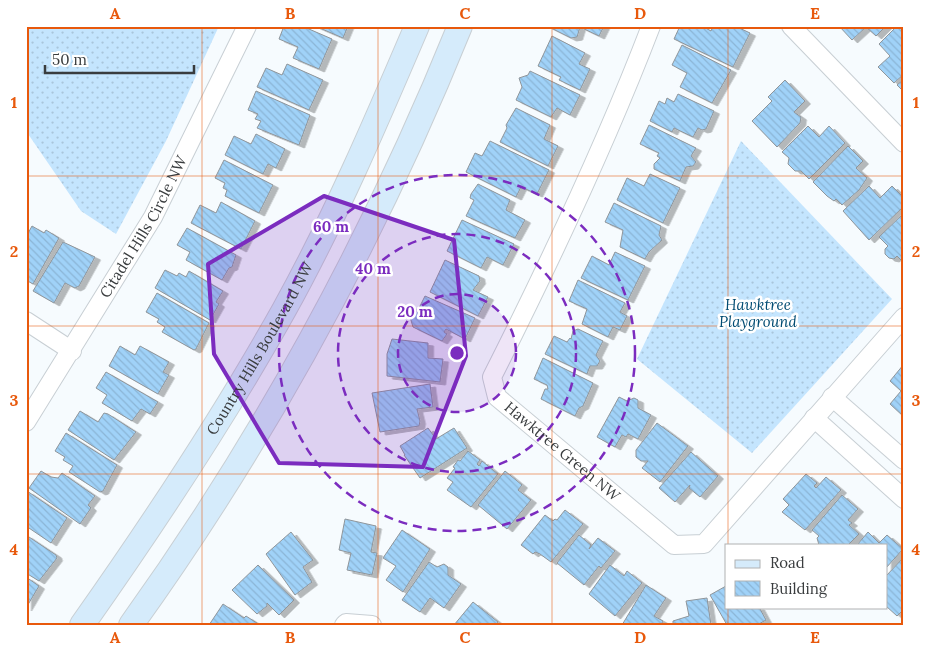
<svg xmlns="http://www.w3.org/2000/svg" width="930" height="651" font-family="Lora,serif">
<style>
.grass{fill:url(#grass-dots)}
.building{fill:url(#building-back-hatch);stroke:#8f959a;filter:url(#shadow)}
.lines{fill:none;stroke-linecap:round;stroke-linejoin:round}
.minor-casing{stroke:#c8cfd4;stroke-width:20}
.secondary-casing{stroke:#c8cfd4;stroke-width:26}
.minor{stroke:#fff;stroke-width:18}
.secondary{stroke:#d5ebfb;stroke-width:24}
.marked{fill:#7b2cbf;fill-opacity:0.2;stroke:#7b2cbf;stroke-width:4;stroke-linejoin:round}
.grid{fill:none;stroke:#e8590c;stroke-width:1;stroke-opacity:0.55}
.ring{fill:none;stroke:#7b2cbf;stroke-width:2.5;stroke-dasharray:9 6}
.labels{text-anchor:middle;stroke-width:5;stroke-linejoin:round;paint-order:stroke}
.street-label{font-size:15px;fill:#393c3e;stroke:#fff}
.park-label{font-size:15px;font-style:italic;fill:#004b72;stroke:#fff}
.centre{fill:#7b2cbf;stroke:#fff;stroke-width:2.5}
.ring-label{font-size:15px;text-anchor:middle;font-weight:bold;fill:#7b2cbf;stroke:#fff;stroke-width:5;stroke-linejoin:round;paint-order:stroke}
.neatline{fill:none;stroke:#e8590c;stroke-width:2}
.grid-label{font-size:16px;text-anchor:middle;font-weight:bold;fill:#e8590c}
</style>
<defs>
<pattern id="grass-dots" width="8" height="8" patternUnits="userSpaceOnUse" patternTransform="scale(1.25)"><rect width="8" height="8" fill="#c4e5fe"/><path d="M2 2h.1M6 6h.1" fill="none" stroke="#a9c5db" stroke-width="1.8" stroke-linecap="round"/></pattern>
<pattern id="building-back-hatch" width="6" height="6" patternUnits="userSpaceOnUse" patternTransform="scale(1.25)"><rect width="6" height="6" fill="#a0d2f8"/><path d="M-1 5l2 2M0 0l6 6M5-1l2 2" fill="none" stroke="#8bb5d6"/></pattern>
<filter id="shadow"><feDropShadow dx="5.5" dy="3" stdDeviation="0" flood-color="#0004"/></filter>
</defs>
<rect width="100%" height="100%" fill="#f6fbfe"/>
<g class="grass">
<polygon points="26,26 219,26 166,141 116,234 81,211 26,131"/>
<polygon points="741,141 892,299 752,453 637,359"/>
</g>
<g class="building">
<polygon points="284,26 302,26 332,39 319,69 293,58 298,47 279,39"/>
<polygon points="315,26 348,26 343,38"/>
<polygon points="547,26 604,26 599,36 580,27 577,37 571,38"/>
<polygon points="680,26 702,26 711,31 713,26 735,26 750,33 733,67 674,39"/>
<polygon points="839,26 886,26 876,36 866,27 852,40"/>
<polygon points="897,26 904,26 904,74 894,83 878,67 890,56 879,44"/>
<polygon points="552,36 585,53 579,64 590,69 580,90 559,80 561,77 538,66"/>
<polygon points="682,45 731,70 712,103 680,87 687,73 672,65"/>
<polygon points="287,64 323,80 309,110 257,87 266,68 282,75"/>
<polygon points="530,71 580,95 570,115 557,108 551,117 516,100 522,87 519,78 528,75"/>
<polygon points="904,79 904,92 897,85"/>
<polygon points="785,80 805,101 794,112 801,117 800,123 777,147 752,121 772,101 768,97"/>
<polygon points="256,91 310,115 299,145 257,128 261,121 255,119 258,114 248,110"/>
<polygon points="678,94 714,111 706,129 702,130 698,128 693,137 674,128 672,132 650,121 659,101 665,104 667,98 674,102"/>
<polygon points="516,108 550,125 544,139 558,146 548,166 500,142 507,128 506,125"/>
<polygon points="649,125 696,148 691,156 696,162 693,166 686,167 680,181 654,169 654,164 660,158 657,156 659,153 640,144"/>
<polygon points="808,126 819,137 829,126 845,143 809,179 801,171 795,171 788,164 789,158 782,152"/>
<polygon points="256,134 285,149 276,168 268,164 263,174 225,155 234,136 251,144"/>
<polygon points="490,141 549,170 537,194 521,187 516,197 466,172 475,153 482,156"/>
<polygon points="848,146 863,161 856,168 867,178 859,190 842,205 836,199 834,201 827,196 813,182"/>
<polygon points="224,160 273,185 259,213 225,196 227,190 223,188 225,183 215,178"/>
<polygon points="650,174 680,188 663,223 617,200 627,178 644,186"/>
<polygon points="478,184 510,200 506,210 525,220 515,238 466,216 474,200 470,198 471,194"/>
<polygon points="869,186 880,198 892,186 904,198 904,206 869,240 843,211"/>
<polygon points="221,202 255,221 241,249 191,223 200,205 216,213"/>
<polygon points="614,203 661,226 659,235 662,240 649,252 645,259 620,247 623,230 605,222"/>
<polygon points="904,213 904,263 897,256 894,259 889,258 885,254 885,249 888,246 879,237"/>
<polygon points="462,220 514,244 503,265 487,257 481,268 447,251"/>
<polygon points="32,226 44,233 46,230 59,238 33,284 26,280 26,237"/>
<polygon points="187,228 236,255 232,267 229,268 222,280 186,260 190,252 177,245"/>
<polygon points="63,242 95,257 79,286 75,288 65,283 54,303 33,291"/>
<polygon points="615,252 645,266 628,300 581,278 592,256 609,265"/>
<polygon points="445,260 479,276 480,281 473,290 488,297 478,316 430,292"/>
<polygon points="165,270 177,276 179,273 186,277 189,271 223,291 216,302 219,304 210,320 155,288"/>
<polygon points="578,280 625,303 620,312 627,316 620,330 613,327 608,337 582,324 587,309 569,301"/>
<polygon points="157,293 209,323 196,349 194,350 162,332 165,327 157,322 159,319 146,312"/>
<polygon points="425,296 475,318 465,339 446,329 444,332 447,334 442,341 413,327 410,317 414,309 418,310"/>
<polygon points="578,329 603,341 596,355 600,361 597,366 590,366 587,374 545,354 554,336 567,342 570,338 571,339 573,331"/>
<polygon points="392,339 428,343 428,358 443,359 440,382 387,376 387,354"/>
<polygon points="120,346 135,355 140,346 169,362 163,372 169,375 158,394 109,366"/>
<polygon points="543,358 593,383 583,406 579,408 575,416 541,399 545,389 548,389 547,385 534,379"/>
<polygon points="904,364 904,417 890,404 901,391 890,381"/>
<polygon points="106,372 158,402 150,414 141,409 132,421 102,403 107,395 96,388"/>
<polygon points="430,384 433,407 417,409 420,421 419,426 380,432 372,393"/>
<polygon points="619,397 627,401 634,398 638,400 638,408 651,415 638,439 628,434 626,437 622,435 615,447 597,437"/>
<polygon points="80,411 98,422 104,413 108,414 136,432 114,460 68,430"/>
<polygon points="657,423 688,446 660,482 642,468 648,461 641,461 636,457 636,450"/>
<polygon points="428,428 436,439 454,428 467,448 420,478 404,455 405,455 400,446"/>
<polygon points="66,433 117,465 103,491 100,492 69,472 73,466 63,460 65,457 55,451"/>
<polygon points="468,451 480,460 477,464 479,466 482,461 498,474 471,507 447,490 453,482 447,478 455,468 453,467 458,460 460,461"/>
<polygon points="691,452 718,476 700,497 689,488 690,485 675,502 659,488"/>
<polygon points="41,471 51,477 58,478 62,473 95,496 88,505 91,508 80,524 29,488"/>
<polygon points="505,471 522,485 518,490 531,500 507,529 478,505"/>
<polygon points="806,474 817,483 814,486 816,488 826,477 841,490 805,530 782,512 789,505 783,499"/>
<polygon points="27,491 67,518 51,543 26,526"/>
<polygon points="842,495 858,509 848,520 852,523 849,525 859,534 848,545 819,545 817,538 819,536 812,530"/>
<polygon points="565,510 583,524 551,562 540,554 535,552 533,554 521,545 545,515 553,521 555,519 557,520"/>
<polygon points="345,519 376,526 371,552 377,553 372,575 347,570 351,553 339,550"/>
<polygon points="402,530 430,549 403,592 386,580 396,566 383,558"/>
<polygon points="291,532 313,560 303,567 312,582 295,595 266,554"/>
<polygon points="868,532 879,543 887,535 903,549 886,568 886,545 857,545"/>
<polygon points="26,535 56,555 57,558 39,581 26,573"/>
<polygon points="579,535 591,545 589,549 598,538 615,551 601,568 599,566 584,585 557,563"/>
<polygon points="904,557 904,609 897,616 886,606 886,576"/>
<polygon points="429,562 437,567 444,564 448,567 448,575 461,584 444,608 430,598 420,612 402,600"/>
<polygon points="258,565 294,600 279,615 267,603 267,606 257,614 232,590"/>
<polygon points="610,565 624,576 627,571 642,583 615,616 589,594"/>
<polygon points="26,577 39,586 26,608"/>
<polygon points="646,585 666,598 654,616 663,621 661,625 622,625"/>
<polygon points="726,586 726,607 759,607 766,620 757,625 727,625 710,595"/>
<polygon points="707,598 711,625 673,625 673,621 689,616 686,601"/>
<polygon points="473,602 498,622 496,625 454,625"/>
<polygon points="223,604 244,618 246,616 260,625 209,625"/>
</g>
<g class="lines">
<defs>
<g id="minor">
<path id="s1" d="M 651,26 C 605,146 550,262 492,377 L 497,397 L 674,545 L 704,544 L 904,317"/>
<polyline points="791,26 904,143"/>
<polyline points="26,321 72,351"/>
<polyline points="832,397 904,460"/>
<polyline points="814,418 904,499"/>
<path id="s2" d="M 26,422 L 153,217 L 247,26"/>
<polyline points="344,625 346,623 372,625"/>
</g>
<g id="secondary">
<path id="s3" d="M 82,625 C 154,523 223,419 284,310 C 335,218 376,122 417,26"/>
<path d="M 131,625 C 266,437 373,241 460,26"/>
</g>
</defs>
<use href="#minor" class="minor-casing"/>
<use href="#secondary" class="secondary-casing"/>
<use href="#minor" class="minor"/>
<use href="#secondary" class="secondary"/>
</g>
<path class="marked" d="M 324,196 L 454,240 L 466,356 L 423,467 L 279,463 L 214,354 L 208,264 Z"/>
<path class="grid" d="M 202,26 L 202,625M 378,26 L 378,625M 552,26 L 552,625M 728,26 L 728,545M 26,176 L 904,176M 26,326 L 904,326M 26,474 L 904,474M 728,607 L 728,625"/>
<circle cx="457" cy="353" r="59" fill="#7b2cbf" fill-opacity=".12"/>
<g class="ring">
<circle cx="457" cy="353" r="59"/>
<circle cx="457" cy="353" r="119"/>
<circle cx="457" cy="353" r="178"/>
</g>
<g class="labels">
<g class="street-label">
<text dy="5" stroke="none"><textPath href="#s2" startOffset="228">Citadel Hills Circle NW</textPath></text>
<text dy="5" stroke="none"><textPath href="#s3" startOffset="329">Country Hills Boulevard NW</textPath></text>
<text dy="5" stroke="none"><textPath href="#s1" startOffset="491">Hawktree Green NW</textPath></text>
</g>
<g class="park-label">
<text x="758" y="310">Hawktree<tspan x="758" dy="17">Playground</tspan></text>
</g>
</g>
<circle cx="457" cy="353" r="8" class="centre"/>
<g class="ring-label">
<text x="331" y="232">60 m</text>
<text x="373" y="274">40 m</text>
<text x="415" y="317">20 m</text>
</g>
<rect width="930" height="651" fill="none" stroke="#ffffff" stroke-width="55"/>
<rect x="725" y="544" width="162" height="65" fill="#ffffff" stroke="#b0b1b2"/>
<rect x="735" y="560" width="25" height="8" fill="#d5ebfb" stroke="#b0b1b2"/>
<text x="770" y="568" font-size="15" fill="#393c3e">Road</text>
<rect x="735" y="581" width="25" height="15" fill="url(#building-back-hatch)" stroke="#b0b1b2"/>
<text x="770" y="594" font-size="15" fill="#393c3e">Building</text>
<path d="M45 65v8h149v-8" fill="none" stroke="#393c3e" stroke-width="2.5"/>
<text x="52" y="65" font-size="15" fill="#393c3e" stroke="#ffffff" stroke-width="4" paint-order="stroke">50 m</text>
<rect x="28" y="28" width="874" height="596" class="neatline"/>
<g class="grid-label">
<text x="115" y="19">A</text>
<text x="290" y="19">B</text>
<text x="465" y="19">C</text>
<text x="640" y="19">D</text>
<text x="815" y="19">E</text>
<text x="14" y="108">1</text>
<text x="916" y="108">1</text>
<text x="14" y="257">2</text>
<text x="916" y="257">2</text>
<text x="14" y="406">3</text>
<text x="916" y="406">3</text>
<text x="14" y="555">4</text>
<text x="916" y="555">4</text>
<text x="115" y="643">A</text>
<text x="290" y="643">B</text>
<text x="465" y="643">C</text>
<text x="640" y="643">D</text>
<text x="815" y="643">E</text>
</g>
</svg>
